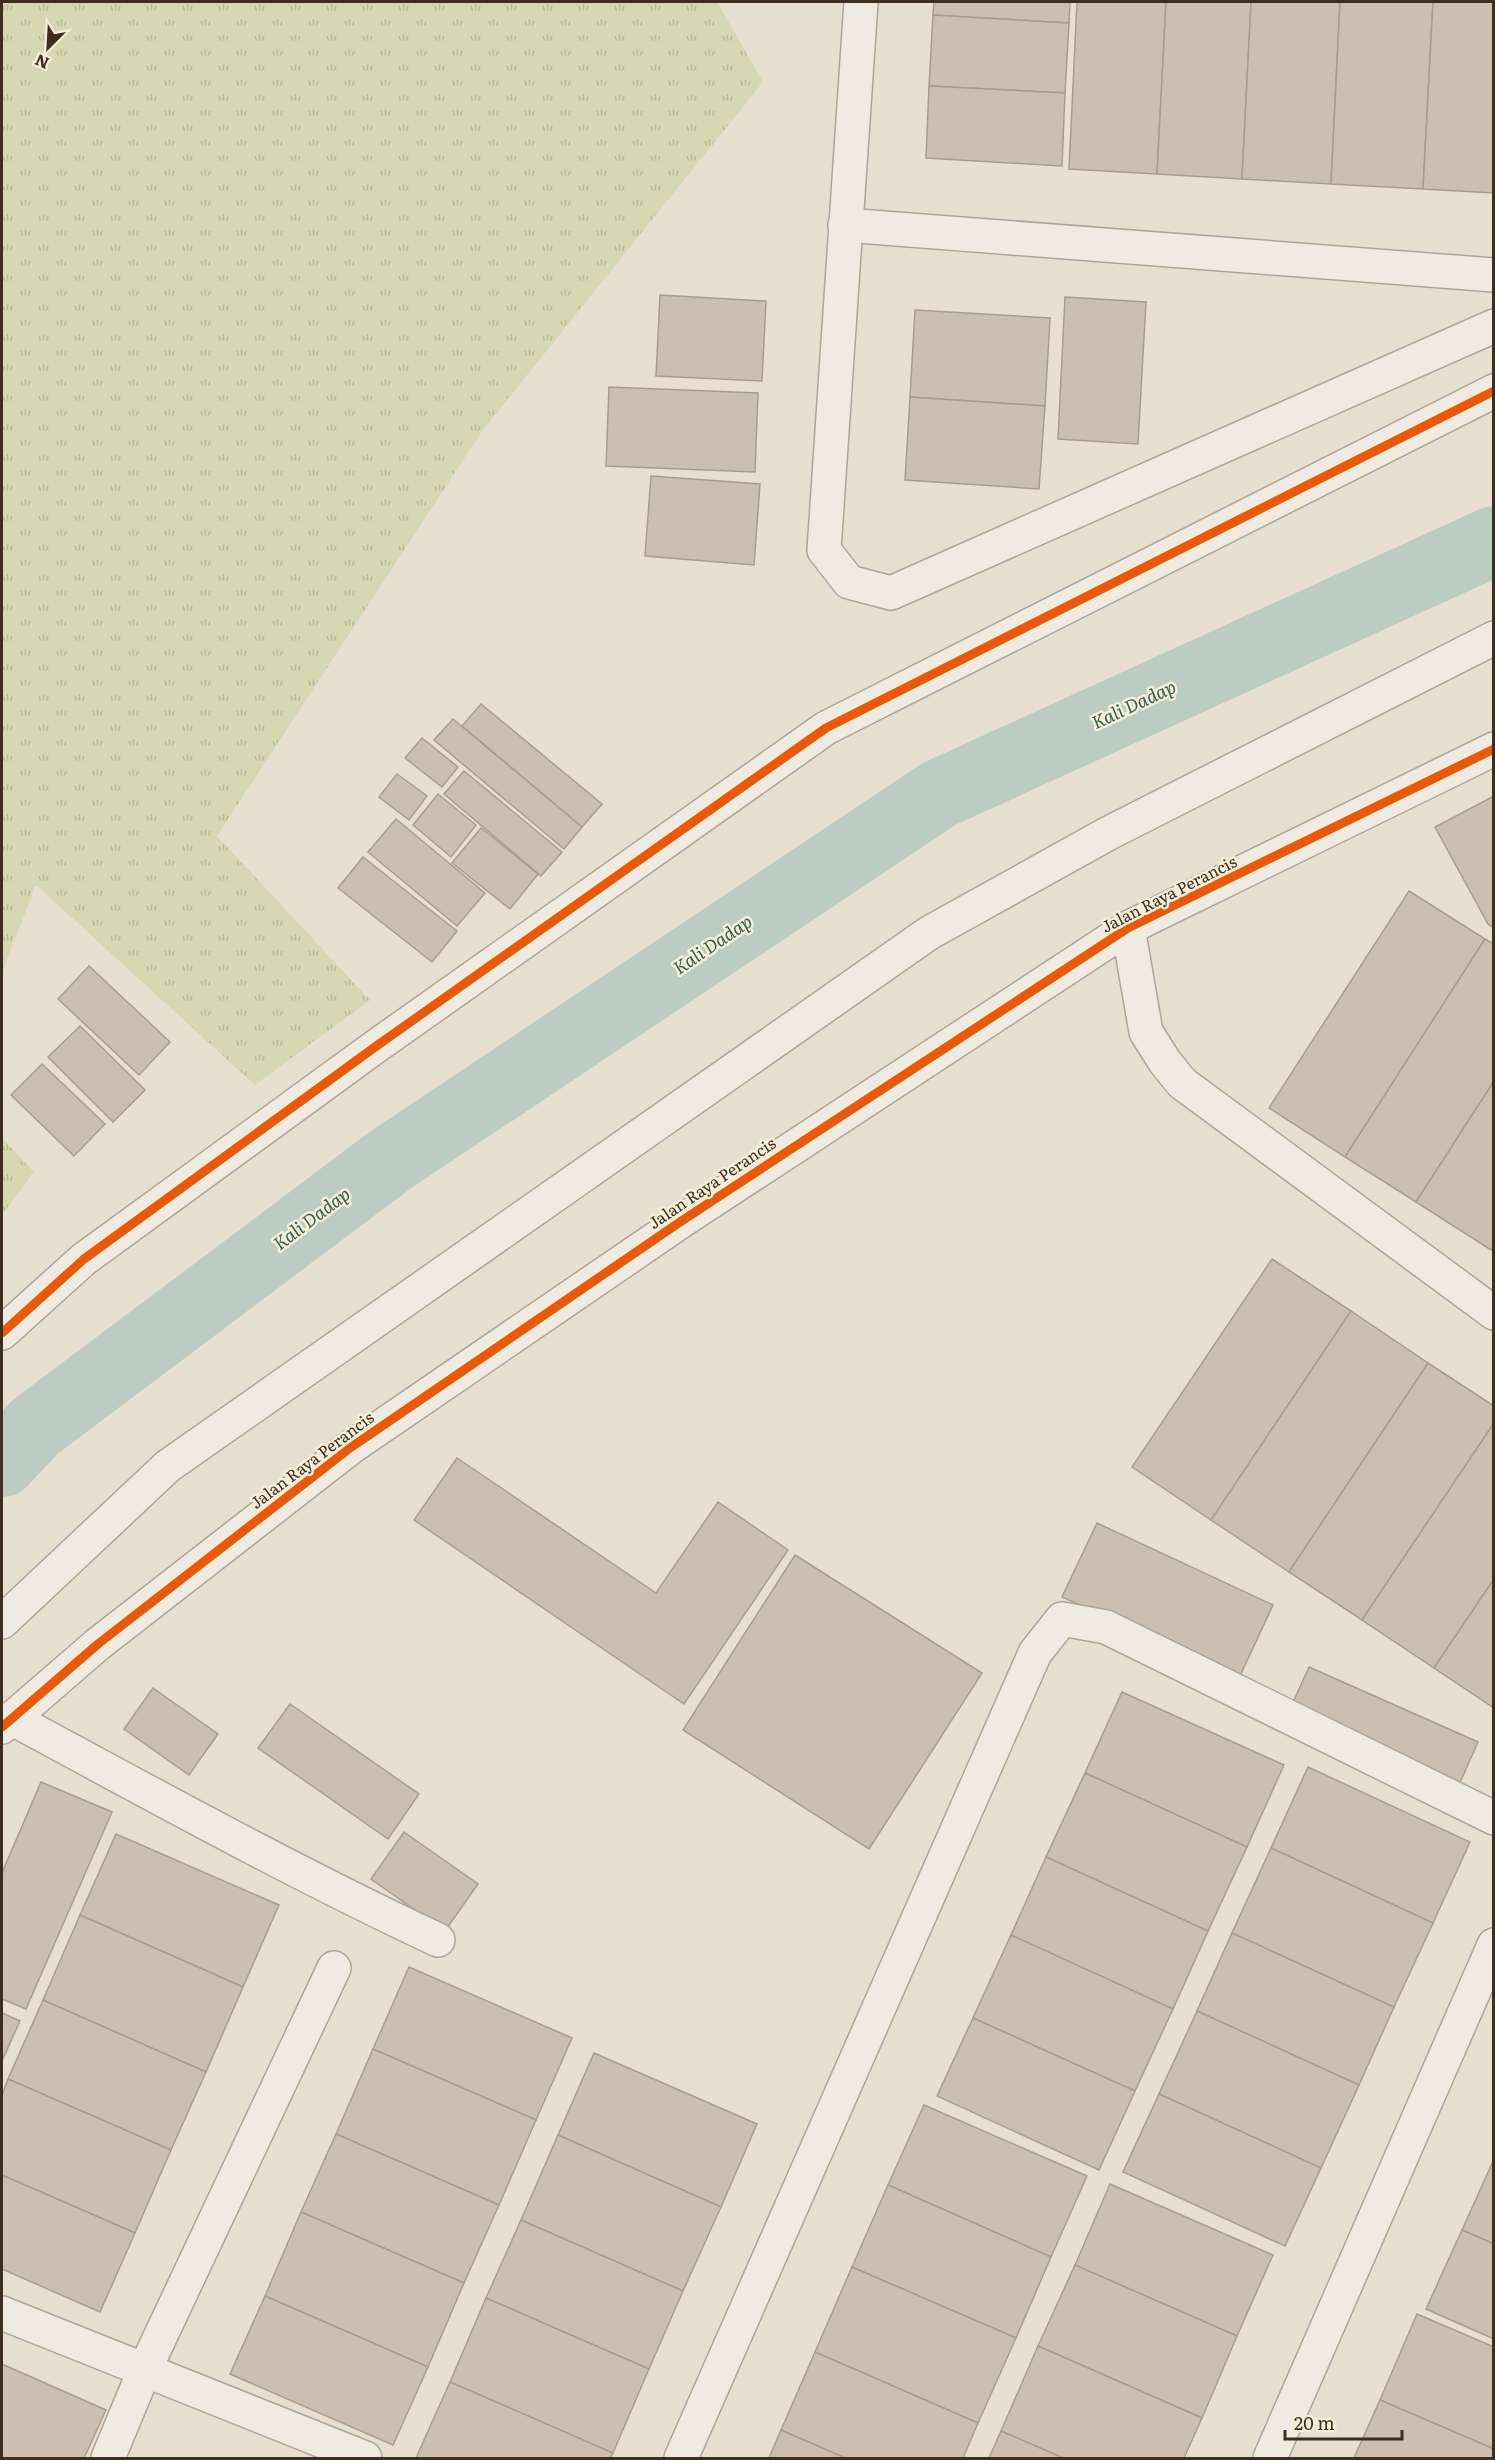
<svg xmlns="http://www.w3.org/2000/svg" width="1495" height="2460" font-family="Literata,serif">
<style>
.grass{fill:url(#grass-tufts)}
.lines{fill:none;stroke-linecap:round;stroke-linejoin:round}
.river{stroke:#bcccc2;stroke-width:70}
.building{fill:#cbbfb2;stroke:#a89c90;stroke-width:1.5}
.minor-casing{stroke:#ada599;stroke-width:36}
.minor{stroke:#efebe3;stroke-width:33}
.cycleway-casing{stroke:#f7eed8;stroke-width:13}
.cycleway{stroke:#e8590c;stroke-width:9}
.labels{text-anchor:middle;stroke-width:5;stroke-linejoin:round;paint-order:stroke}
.street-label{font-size:16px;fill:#3d2e20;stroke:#f7eed8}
.water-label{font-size:18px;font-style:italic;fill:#2f5d5a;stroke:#f7eed8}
</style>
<defs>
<pattern id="grass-tufts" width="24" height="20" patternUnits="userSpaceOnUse" patternTransform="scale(1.5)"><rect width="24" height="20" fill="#d6d7b3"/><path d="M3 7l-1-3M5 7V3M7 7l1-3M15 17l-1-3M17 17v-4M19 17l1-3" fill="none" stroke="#b9b99a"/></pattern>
</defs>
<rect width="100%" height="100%" fill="#e7e0d1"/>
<g class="grass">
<polygon points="2,2 717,2 763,82 482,431 217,836 370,1000 255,1085 36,885 2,972"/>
<polygon points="2,1138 34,1172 2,1215"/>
</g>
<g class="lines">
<polyline class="river" points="2,1462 35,1427 389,1161 939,794 1494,541"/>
</g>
<g class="building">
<polygon points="934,2 1070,2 1069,23 933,15"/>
<polygon points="1077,2 1166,2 1157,174 1069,169"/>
<polygon points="1166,2 1251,2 1242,179 1157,174"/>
<polygon points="1251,2 1340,2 1331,184 1242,179"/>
<polygon points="1340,2 1433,2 1423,189 1331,184"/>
<polygon points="1433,2 1494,2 1494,193 1423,189"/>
<polygon points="933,15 1069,23 1065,93 929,86"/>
<polygon points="929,86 1065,93 1062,166 926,158"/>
<polygon points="660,295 766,301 762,381 656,376"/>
<polygon points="1065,297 1146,302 1138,444 1058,439"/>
<polygon points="915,310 1050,318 1045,406 910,397"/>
<polygon points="609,387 758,393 755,472 606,466"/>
<polygon points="910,397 1045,406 1039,489 905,480"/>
<polygon points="651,476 760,484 754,565 645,556"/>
<polygon points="481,704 602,804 582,827 462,726"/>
<polygon points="453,719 582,827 564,849 434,740"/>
<polygon points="422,738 458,767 442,787 405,758"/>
<polygon points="464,771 562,852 541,876 444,794"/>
<polygon points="397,774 427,796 409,820 379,797"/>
<polygon points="438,794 476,825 451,857 413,825"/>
<polygon points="1494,796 1494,928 1488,924 1435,827"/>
<polygon points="396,819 485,893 457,926 368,852"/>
<polygon points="481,828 538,874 510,909 452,863"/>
<polygon points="363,857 457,931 432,962 338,888"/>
<polygon points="1409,891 1485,939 1345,1157 1269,1108"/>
<polygon points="1485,939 1494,944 1494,1081 1416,1202 1345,1157"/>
<polygon points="89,966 170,1042 139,1075 58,999"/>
<polygon points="80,1026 145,1090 113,1122 48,1057"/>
<polygon points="42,1064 105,1124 74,1156 11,1095"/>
<polygon points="1494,1081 1494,1246 1491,1250 1416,1202"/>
<polygon points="1272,1259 1351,1311 1211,1520 1132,1467"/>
<polygon points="1351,1311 1428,1363 1289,1572 1211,1520"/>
<polygon points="1428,1363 1494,1406 1494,1423 1362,1620 1289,1572"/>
<polygon points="1494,1423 1494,1579 1434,1668 1362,1620"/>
<polygon points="457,1458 656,1593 718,1502 788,1550 684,1704 414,1520"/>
<polygon points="1097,1523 1273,1605 1239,1678 1062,1597"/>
<polygon points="795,1555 982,1673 869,1849 683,1730"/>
<polygon points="1494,1579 1494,1708 1434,1668"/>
<polygon points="1309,1667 1478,1742 1459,1785 1290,1709"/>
<polygon points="153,1688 218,1734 189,1775 124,1729"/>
<polygon points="1122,1692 1284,1765 1247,1847 1085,1773"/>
<polygon points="290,1704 419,1794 388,1839 258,1748"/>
<polygon points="1308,1767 1470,1842 1433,1923 1271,1848"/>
<polygon points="1085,1773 1247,1847 1208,1931 1046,1857"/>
<polygon points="41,1782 112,1812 26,2009 2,1999 2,1873"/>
<polygon points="404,1832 478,1884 445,1931 371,1879"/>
<polygon points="116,1834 279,1905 243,1987 80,1915"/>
<polygon points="1271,1848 1433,1923 1394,2007 1232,1933"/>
<polygon points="1046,1857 1208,1931 1173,2009 1011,1935"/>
<polygon points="80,1915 243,1987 206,2072 43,2000"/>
<polygon points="1232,1933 1394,2007 1359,2085 1197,2011"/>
<polygon points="1011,1935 1173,2009 1135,2091 973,2018"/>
<polygon points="409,1967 572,2038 536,2120 373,2049"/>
<polygon points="43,2000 206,2072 171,2150 8,2079"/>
<polygon points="1197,2011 1359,2085 1321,2168 1159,2094"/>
<polygon points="2,2013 20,2021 2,2061"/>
<polygon points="973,2018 1135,2091 1099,2170 937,2096"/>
<polygon points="373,2049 536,2120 499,2205 336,2134"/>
<polygon points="594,2053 757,2124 721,2207 558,2135"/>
<polygon points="8,2079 171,2150 135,2233 2,2175 2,2095"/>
<polygon points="1159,2094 1321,2168 1285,2246 1123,2172"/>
<polygon points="924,2105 1087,2176 1051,2257 888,2185"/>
<polygon points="336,2134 499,2205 464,2283 301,2212"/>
<polygon points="558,2135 721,2207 683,2291 521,2220"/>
<polygon points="1494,2159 1494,2244 1462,2230"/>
<polygon points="2,2175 135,2233 100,2312 2,2269"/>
<polygon points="1110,2184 1273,2255 1237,2336 1075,2265"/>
<polygon points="888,2185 1051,2257 1016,2338 852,2267"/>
<polygon points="301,2212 464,2283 428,2367 265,2296"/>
<polygon points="521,2220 683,2291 649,2369 486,2298"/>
<polygon points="1462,2230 1494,2244 1494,2339 1426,2309"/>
<polygon points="1075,2265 1237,2336 1202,2418 1038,2346"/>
<polygon points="852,2267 1016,2338 978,2423 815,2352"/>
<polygon points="265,2296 428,2367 393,2445 230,2374"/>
<polygon points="486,2298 649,2369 613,2453 450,2382"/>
<polygon points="1417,2314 1494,2347 1494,2449 1380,2400"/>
<polygon points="1038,2346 1202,2418 1184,2458 1063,2458 1001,2431"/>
<polygon points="815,2352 978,2423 963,2458 845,2458 781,2430"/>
<polygon points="2,2364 106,2410 84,2458 2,2458"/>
<polygon points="450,2382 613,2453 610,2458 416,2458"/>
<polygon points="1380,2400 1494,2449 1494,2458 1354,2458"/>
<polygon points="781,2430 845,2458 769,2458"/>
<polygon points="1001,2431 1063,2458 989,2458"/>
</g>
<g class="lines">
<defs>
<g id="minor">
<polyline points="861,2 824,550 849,582 891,593 1494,326"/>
<polyline points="845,225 1494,275"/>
<polyline points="1128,928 1146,1032 1165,1062 1182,1083 1494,1313"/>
<polyline points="2,1333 84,1259 375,1047 826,728 1494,391"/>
<polyline points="2,1622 168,1466 929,933 1109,833 1494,638"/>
<path d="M 11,1718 C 152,1794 293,1872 438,1940"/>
<polyline points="2,1727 98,1644 350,1448 680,1222 1128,928 1494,749"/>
<polyline points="2,2313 365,2458"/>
<polyline points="108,2458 145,2369 334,1968"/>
<polyline points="681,2458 1035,1653 1062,1619 1106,1627 1494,1818"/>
<polyline points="1270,2458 1494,1945"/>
</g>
</defs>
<use href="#minor" class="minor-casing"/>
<use href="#minor" class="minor"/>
<defs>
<g id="cycleway">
<polyline points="2,1333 84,1259 375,1047 826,728 1494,391"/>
<polyline points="2,1727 98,1644 350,1448 680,1222 1128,928 1494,749"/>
</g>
</defs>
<use href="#cycleway" class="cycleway-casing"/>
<use href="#cycleway" class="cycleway"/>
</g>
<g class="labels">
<g class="street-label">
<text transform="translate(1169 894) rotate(-27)" y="6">Jalan Raya Perancis</text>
<text transform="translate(712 1183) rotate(-34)" y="6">Jalan Raya Perancis</text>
<text transform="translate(312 1460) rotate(-37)" y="6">Jalan Raya Perancis</text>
</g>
<g class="water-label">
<text transform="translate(1134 705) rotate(-25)" y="6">Kali Dadap</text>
<text transform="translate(713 945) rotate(-34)" y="6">Kali Dadap</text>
<text transform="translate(312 1219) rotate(-37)" y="6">Kali Dadap</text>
</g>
</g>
<rect width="1495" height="2460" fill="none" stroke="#3d2e20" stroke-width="6"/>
<g transform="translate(48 48) rotate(204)" stroke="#f7eed8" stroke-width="4.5" paint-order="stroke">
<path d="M0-4.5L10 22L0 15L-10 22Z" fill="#3d2e20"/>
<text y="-9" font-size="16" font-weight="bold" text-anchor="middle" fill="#3d2e20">N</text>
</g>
<path d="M1285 2430v9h117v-9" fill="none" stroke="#3d2e20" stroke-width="3"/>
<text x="1294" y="2430" font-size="18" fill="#3d2e20" stroke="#f7eed8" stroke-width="4.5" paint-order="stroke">20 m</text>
</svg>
